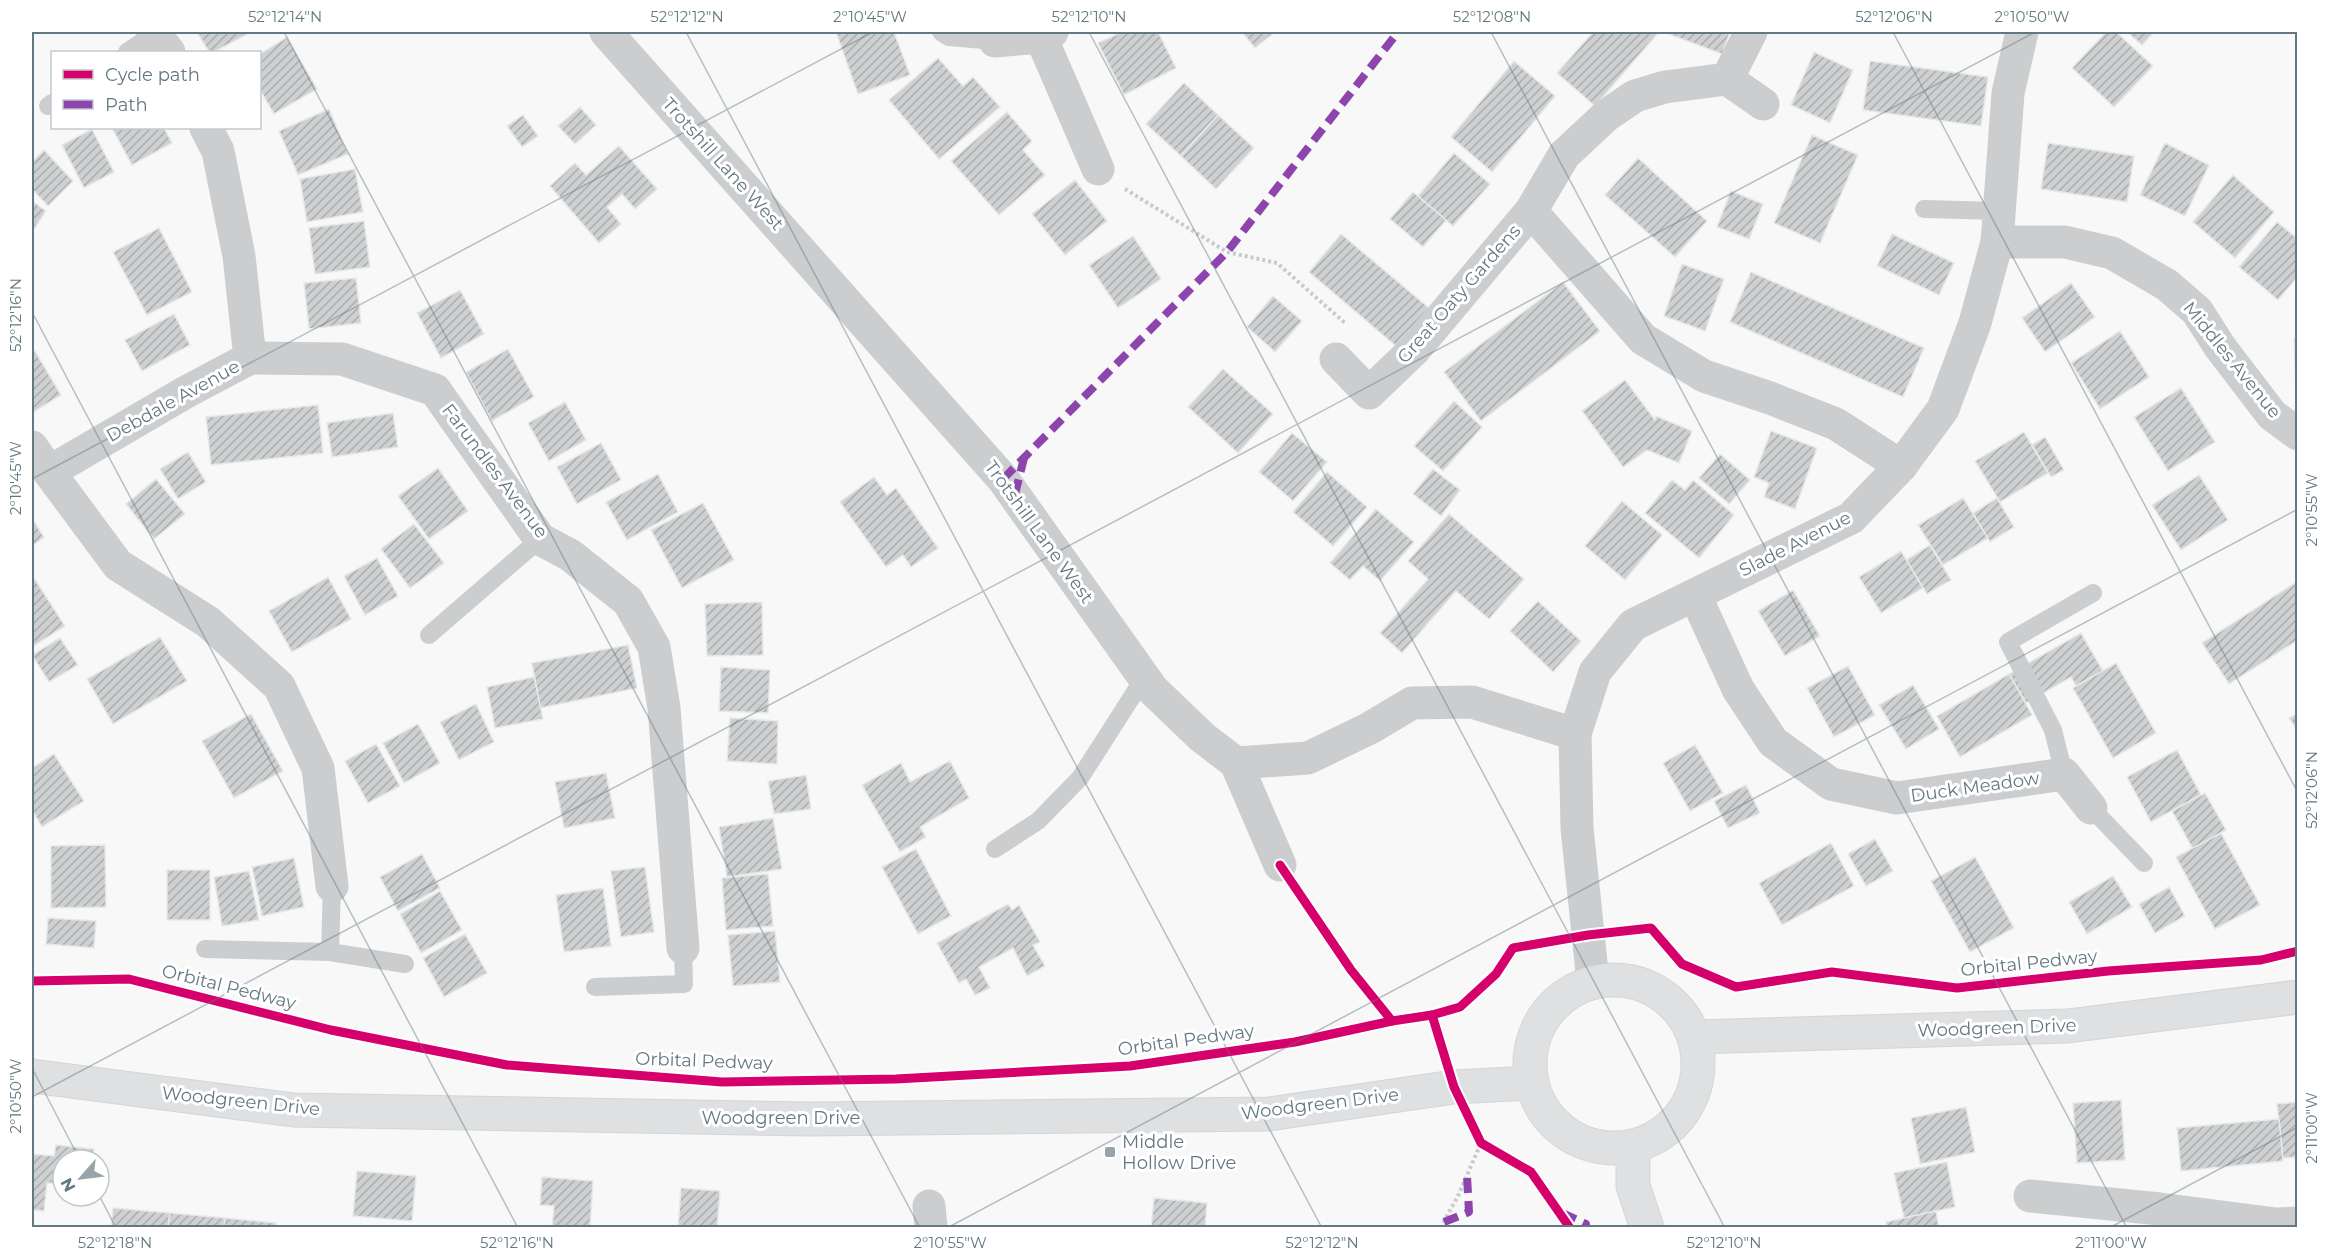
<svg xmlns="http://www.w3.org/2000/svg" width="2329" height="1259" font-family="Montserrat,sans-serif">
<style>
.building{fill:url(#building-hatch);stroke:#e8e8e8;stroke-width:1.5}
.lines{fill:none;stroke-linecap:round;stroke-linejoin:round}
.secondary-casing{stroke:#d4d5d6;stroke-width:35}
.path{stroke:#c9cacb;stroke-width:4;stroke-dasharray:3 3;stroke-linecap:butt}
.service{stroke:#cbcdce;stroke-width:18}
.minor{stroke:#cbcdce;stroke-width:33}
.secondary{stroke:#dfe0e1;stroke-width:33}
.quiet{stroke:#8e44ad;stroke-width:8;stroke-dasharray:15 8;stroke-linecap:butt}
.cycleway-casing{stroke:#fff;stroke-width:13}
.cycleway{stroke:#d6006c;stroke-width:9}
.ticks{fill:none;stroke:#637982;stroke-width:1.5;stroke-opacity:0.45}
.poi-dot{fill:#97a5ab;stroke:#fff;stroke-width:2}
.labels{text-anchor:middle;stroke-width:6;stroke-linejoin:round;paint-order:stroke}
.street-label{font-size:18px;fill:#637982;stroke:#fff}
.poi-label{font-size:18px;fill:#637982;stroke:#fff;text-anchor:start}
.neatline{fill:none;stroke:#637982;stroke-width:2}
.ticks-label{font-size:15px;text-anchor:middle;fill:#637982}
</style>
<defs>
<pattern id="building-hatch" width="6" height="6" patternUnits="userSpaceOnUse" patternTransform="scale(1.5)"><rect width="6" height="6" fill="#ced0d1"/><path d="M-1 1l2-2M0 6l6-6M5 7l2-2" fill="none" stroke="#abaeaf"/></pattern>
</defs>
<rect width="100%" height="100%" fill="#f8f8f8"/>
<g class="building">
<polygon points="197,32 251,32 214,52 209,52"/>
<polygon points="836,32 894,32 910,75 858,94"/>
<polygon points="1122,32 1158,32 1176,68 1124,95 1098,43"/>
<polygon points="1242,32 1275,32 1255,48"/>
<polygon points="1593,32 1659,32 1595,106 1557,73"/>
<polygon points="1667,32 1730,32 1722,54 1666,33"/>
<polygon points="2106,32 2116,32 2153,66 2114,107 2072,68"/>
<polygon points="2127,32 2154,32 2142,45"/>
<polygon points="287,37 317,89 274,114 260,90 260,54"/>
<polygon points="1814,52 1853,70 1830,123 1791,105"/>
<polygon points="938,58 963,86 973,77 1000,107 939,159 889,100"/>
<polygon points="1514,61 1555,96 1492,172 1451,137"/>
<polygon points="1870,61 1988,77 1981,126 1863,110"/>
<polygon points="1184,83 1218,115 1181,156 1146,124"/>
<polygon points="580,107 596,125 575,144 558,126"/>
<polygon points="329,109 348,154 298,175 279,131"/>
<polygon points="1007,112 1032,141 1023,150 1045,175 999,215 951,161"/>
<polygon points="523,115 538,136 522,147 507,126"/>
<polygon points="1218,115 1254,148 1216,189 1181,156"/>
<polygon points="112,128 164,128 172,143 132,165"/>
<polygon points="92,129 114,172 84,188 62,145"/>
<polygon points="1812,135 1858,155 1820,243 1774,223"/>
<polygon points="2048,143 2134,156 2127,202 2041,189"/>
<polygon points="2165,143 2209,165 2185,216 2140,195"/>
<polygon points="619,146 657,189 635,209 622,194 607,207 621,224 599,243 550,186 575,163 586,175"/>
<polygon points="44,150 73,181 48,206 32,189 32,162"/>
<polygon points="1454,153 1490,184 1453,226 1418,196"/>
<polygon points="1638,158 1707,221 1675,257 1605,195"/>
<polygon points="355,169 363,212 307,222 300,179"/>
<polygon points="2233,175 2274,212 2235,258 2193,222"/>
<polygon points="1075,180 1107,221 1065,255 1032,214"/>
<polygon points="1731,191 1763,204 1749,239 1717,227"/>
<polygon points="1413,192 1446,220 1423,247 1390,219"/>
<polygon points="32,201 46,211 32,232"/>
<polygon points="364,221 370,267 315,274 309,228"/>
<polygon points="2277,222 2298,239 2298,276 2278,300 2239,267"/>
<polygon points="159,228 192,292 147,315 113,252"/>
<polygon points="1341,234 1429,308 1396,346 1309,272"/>
<polygon points="1892,234 1954,263 1939,295 1877,266"/>
<polygon points="1133,236 1161,279 1118,308 1089,265"/>
<polygon points="1682,264 1724,279 1705,331 1664,316"/>
<polygon points="1751,272 1924,348 1903,397 1730,322"/>
<polygon points="356,278 361,323 309,329 304,283"/>
<polygon points="1563,282 1600,331 1481,421 1444,372"/>
<polygon points="2071,283 2095,317 2045,352 2022,318"/>
<polygon points="460,290 484,334 441,358 417,313"/>
<polygon points="1273,296 1302,321 1275,352 1247,327"/>
<polygon points="174,314 190,345 142,371 125,340"/>
<polygon points="2120,331 2149,377 2100,409 2071,363"/>
<polygon points="2294,338 2298,338 2298,390 2296,390"/>
<polygon points="508,349 534,397 492,421 466,372"/>
<polygon points="35,351 61,395 32,413 32,354"/>
<polygon points="1223,369 1273,414 1238,453 1188,407"/>
<polygon points="1625,380 1655,420 1656,416 1692,431 1679,463 1647,450 1623,467 1582,411"/>
<polygon points="2181,388 2215,442 2168,471 2134,417"/>
<polygon points="1454,401 1482,427 1443,471 1414,446"/>
<polygon points="565,402 586,440 549,461 528,423"/>
<polygon points="318,405 323,453 211,465 206,417"/>
<polygon points="393,413 398,447 332,457 327,423"/>
<polygon points="1771,431 1817,448 1795,509 1764,497 1769,483 1754,477"/>
<polygon points="2024,432 2048,473 2000,502 1975,461"/>
<polygon points="1292,433 1327,462 1293,501 1259,472"/>
<polygon points="2045,437 2064,470 2051,477 2032,445"/>
<polygon points="601,443 621,480 577,504 557,467"/>
<polygon points="188,452 206,482 178,499 160,469"/>
<polygon points="1720,454 1750,480 1729,504 1699,478"/>
<polygon points="438,468 468,511 429,539 398,496"/>
<polygon points="1433,469 1460,490 1441,516 1413,494"/>
<polygon points="1327,472 1367,507 1333,546 1293,512"/>
<polygon points="658,474 678,512 627,540 606,502"/>
<polygon points="2199,475 2228,520 2181,550 2152,505"/>
<polygon points="874,477 887,495 896,488 938,548 911,567 903,555 886,567 840,502"/>
<polygon points="156,479 185,514 154,539 126,504"/>
<polygon points="1672,480 1685,490 1693,480 1734,515 1699,558 1645,513"/>
<polygon points="1963,498 1988,538 1943,565 1918,525"/>
<polygon points="1997,498 2014,527 1990,542 1973,513"/>
<polygon points="1622,501 1662,535 1625,580 1585,546"/>
<polygon points="703,503 734,560 682,588 651,530"/>
<polygon points="1376,509 1414,542 1380,581 1363,566 1350,580 1330,563"/>
<polygon points="1449,514 1524,579 1489,619 1456,591 1402,653 1380,633 1428,579 1408,561"/>
<polygon points="32,518 44,537 32,546"/>
<polygon points="414,524 444,563 410,588 381,549"/>
<polygon points="1930,545 1951,580 1927,594 1906,560"/>
<polygon points="1901,551 1923,588 1881,613 1859,577"/>
<polygon points="377,558 398,596 365,615 344,576"/>
<polygon points="32,575 65,626 32,647"/>
<polygon points="328,577 351,619 292,652 269,611"/>
<polygon points="2298,581 2298,640 2229,684 2202,643"/>
<polygon points="1793,590 1820,636 1785,656 1758,611"/>
<polygon points="1538,601 1581,641 1553,672 1510,631"/>
<polygon points="762,602 763,655 707,656 705,604"/>
<polygon points="2081,633 2103,671 2076,686 2071,677 2026,703 2009,674"/>
<polygon points="160,637 187,681 113,724 87,679"/>
<polygon points="60,638 78,665 49,682 32,655"/>
<polygon points="628,645 637,688 540,708 532,663"/>
<polygon points="2116,663 2156,733 2113,758 2073,688"/>
<polygon points="1848,666 1875,715 1834,737 1807,688"/>
<polygon points="721,667 770,670 768,713 719,711"/>
<polygon points="2009,674 2032,715 1960,757 1937,716"/>
<polygon points="534,677 543,719 495,728 487,687"/>
<polygon points="1913,685 1939,729 1906,749 1879,705"/>
<polygon points="476,704 494,742 459,760 440,722"/>
<polygon points="2298,713 2298,731 2289,718"/>
<polygon points="251,714 283,771 234,798 202,741"/>
<polygon points="730,718 778,721 777,764 727,761"/>
<polygon points="418,724 440,763 404,783 383,743"/>
<polygon points="376,744 400,786 368,803 345,761"/>
<polygon points="1695,745 1723,793 1690,811 1663,763"/>
<polygon points="2177,750 2201,795 2151,822 2127,777"/>
<polygon points="54,754 84,801 42,827 32,810 32,768"/>
<polygon points="950,761 969,798 920,827 926,837 900,852 862,785 901,763 910,782"/>
<polygon points="606,773 615,818 564,828 555,782"/>
<polygon points="806,775 811,809 774,814 768,781"/>
<polygon points="1746,785 1760,813 1728,828 1714,801"/>
<polygon points="2205,793 2226,830 2193,849 2172,811"/>
<polygon points="773,818 782,869 727,877 719,827"/>
<polygon points="2221,833 2260,905 2215,929 2176,857"/>
<polygon points="1875,839 1893,871 1866,886 1848,854"/>
<polygon points="1831,843 1854,886 1782,925 1759,883"/>
<polygon points="105,845 106,907 51,908 51,846"/>
<polygon points="916,849 951,916 918,934 882,867"/>
<polygon points="422,854 440,888 398,911 380,877"/>
<polygon points="1975,857 2014,928 1970,952 1931,881"/>
<polygon points="294,858 304,907 262,916 252,867"/>
<polygon points="645,867 654,932 621,937 611,871"/>
<rect x="167" y="870" width="43" height="50"/>
<polygon points="249,871 259,920 222,926 214,877"/>
<polygon points="768,874 773,926 726,930 722,878"/>
<polygon points="2113,876 2132,907 2087,934 2069,902"/>
<polygon points="2169,887 2185,916 2155,933 2139,904"/>
<polygon points="603,888 611,946 564,952 556,895"/>
<polygon points="440,891 462,930 421,953 400,914"/>
<polygon points="1008,904 1012,910 1019,905 1040,942 1033,945 1045,966 1027,976 1013,948 979,967 990,988 975,995 966,979 959,983 937,943"/>
<polygon points="48,918 96,921 94,948 46,944"/>
<polygon points="775,931 780,982 733,986 728,935"/>
<polygon points="465,934 487,973 444,997 423,958"/>
<polygon points="2121,1100 2125,1160 2077,1163 2073,1103"/>
<polygon points="2298,1102 2298,1157 2283,1158 2277,1104"/>
<polygon points="1966,1107 1975,1152 1920,1164 1911,1118"/>
<polygon points="2279,1119 2283,1161 2181,1171 2177,1128"/>
<polygon points="56,1145 94,1149 93,1160 63,1160 63,1184 47,1183 44,1211 32,1210 32,1154 54,1156"/>
<polygon points="1947,1162 1955,1207 1904,1218 1894,1173"/>
<polygon points="357,1171 416,1176 412,1221 353,1216"/>
<polygon points="542,1177 593,1181 590,1228 552,1228 554,1206 540,1205"/>
<polygon points="681,1188 720,1191 717,1228 678,1228"/>
<polygon points="1154,1198 1207,1203 1205,1228 1151,1228"/>
<polygon points="113,1208 170,1213 168,1228 111,1228"/>
<polygon points="1936,1211 1939,1228 1887,1228 1886,1222"/>
<polygon points="170,1213 225,1218 224,1228 168,1228"/>
<polygon points="225,1218 276,1223 276,1228 224,1228"/>
</g>
<g class="lines">
<defs>
<g id="secondary">
<circle cx="1614" cy="1064" r="84"/>
<polyline points="1695,1037 2068,1026 2298,997"/>
<polyline points="32,1076 294,1110 811,1119 1269,1114 1454,1087 1530,1083"/>
<polyline points="1633,1148 1633,1186 1647,1228"/>
</g>
</defs>
<use href="#secondary" class="secondary-casing"/>
<g class="path">
<polyline points="1125,189 1227,252 1277,263 1345,323"/>
<polyline points="1443,1228 1442,1225 1458,1196 1481,1143"/>
</g>
<g class="service">
<polyline points="941,32 949,37 995,41"/>
<polyline points="127,52 155,33"/>
<polyline points="48,106 52,103"/>
<polyline points="1924,209 2000,211"/>
<polyline points="429,635 540,539"/>
<polyline points="2064,774 2053,730 2008,642 2093,593"/>
<polyline points="2091,808 2144,863"/>
<polyline points="995,849 1038,821 1080,778 1144,678"/>
<polyline points="332,886 330,952 405,964"/>
<polyline points="205,949 330,952"/>
<polyline points="595,987 684,984 683,948"/>
</g>
<g class="minor">
<polyline points="153,32 169,52"/>
<polyline points="606,32 1003,479 1153,690 1202,737 1236,763 1308,758 1370,728 1412,703 1472,702 1575,734"/>
<polyline points="1041,37 1098,169"/>
<polyline points="995,41 1041,37 1052,32"/>
<polyline points="1727,79 1763,104"/>
<polyline points="206,128 218,151 239,256 250,358 186,392 49,472 118,565 208,622 279,686 318,768 332,886"/>
<polyline points="1531,211 1643,339 1704,376 1770,398 1836,424 1901,466"/>
<polyline points="1997,242 2065,242 2112,253 2167,285 2197,311 2220,347 2272,415 2298,434"/>
<polyline points="250,358 342,359 435,390 540,539 570,555 628,601 654,647 664,708 683,948"/>
<polyline points="1336,359 1369,393 1414,350 1531,211 1564,155 1607,115 1635,96 1665,87 1727,79 1751,32"/>
<polyline points="32,447 49,472"/>
<polyline points="1695,595 1738,689 1773,742 1831,784 1897,798 2064,774 2091,808"/>
<polyline points="1236,763 1280,865"/>
<polyline points="1593,982 1577,828 1575,734 1595,672 1633,625 1851,518 1901,466 1943,409 1975,323 1997,242 2008,93 2022,32"/>
<polyline points="2030,1196 2160,1209 2276,1224 2298,1223"/>
<polyline points="929,1206 931,1228"/>
</g>
<use href="#secondary" class="secondary"/>
<g class="quiet">
<polyline points="1003,479 1227,252 1398,32"/>
<polyline points="1015,494 1024,458"/>
<polyline points="1562,1213 1586,1224 1586,1228"/>
<polyline points="1444,1222 1469,1212 1467,1176"/>
</g>
<defs>
<g id="cycleway">
<polyline points="1280,865 1351,970 1392,1021"/>
<polyline points="32,981 129,979 331,1030 507,1065 722,1082 896,1079 1130,1066 1295,1042 1392,1021 1432,1015 1460,1007 1496,974 1513,948 1588,935 1651,928 1682,964 1736,987 1832,972 1957,988 2108,971 2261,960 2298,951"/>
<polyline points="1432,1015 1454,1087 1481,1143 1531,1172 1570,1228"/>
</g>
</defs>
<use href="#cycleway" class="cycleway-casing"/>
<use href="#cycleway" class="cycleway"/>
</g>
<path class="ticks" d="M 284,32 L 920,1228M 686,32 L 1322,1228M 1089,32 L 1725,1228M 1491,32 L 2127,1228M 1893,32 L 2298,793M 2295,32 L 2298,36M 32,312 L 518,1228M 32,479 L 873,32M 32,1068 L 80,1160M 32,1097 L 2035,32M 99,1195 L 116,1228M 947,1228 L 2298,509M 2109,1228 L 2298,1127"/>
<rect class="poi-dot" x="1104" y="1146" width="12" height="12" rx="3"/>
<g class="labels">
<g class="street-label">
<text transform="translate(723 164) rotate(48)" y="6">Trotshill Lane West</text>
<text transform="translate(1459 294) rotate(-49)" y="6">Great Oaty Gardens</text>
<text transform="translate(2232 360) rotate(51)" y="6">Middles Avenue</text>
<text transform="translate(173 401) rotate(-29)" y="6">Debdale Avenue</text>
<text transform="translate(495 471) rotate(53)" y="6">Farundles Avenue</text>
<text transform="translate(1039 532) rotate(54)" y="6">Trotshill Lane West</text>
<text transform="translate(1795 544) rotate(-27)" y="6">Slade Avenue</text>
<text transform="translate(1975 787) rotate(-8)" y="6">Duck Meadow</text>
<text transform="translate(2029 963) rotate(-6)" y="6">Orbital Pedway</text>
<text transform="translate(229 987) rotate(14)" y="6">Orbital Pedway</text>
<text transform="translate(1997 1028) rotate(-2)" y="6">Woodgreen Drive</text>
<text transform="translate(1186 1040) rotate(-8)" y="6">Orbital Pedway</text>
<text transform="translate(704 1061) rotate(2)" y="6">Orbital Pedway</text>
<text transform="translate(241 1101) rotate(6)" y="6">Woodgreen Drive</text>
<text transform="translate(1320 1104) rotate(-7)" y="6">Woodgreen Drive</text>
<text x="781" y="1124">Woodgreen Drive</text>
</g>
<g class="poi-label">
<text x="1122" y="1148">Middle<tspan x="1122" dy="21">Hollow Drive</tspan></text>
</g>
</g>
<rect width="2329" height="1259" fill="none" stroke="#ffffff" stroke-width="66"/>
<rect x="51" y="51" width="210" height="78" fill="#ffffff" stroke="#c1c9cd" stroke-width="1.5"/>
<rect x="63" y="70" width="30" height="9" fill="#d6006c" stroke="#c1c9cd" stroke-width="1.5"/>
<text x="105" y="81" font-size="18" fill="#637982">Cycle path</text>
<rect x="63" y="100" width="30" height="9" fill="#8e44ad" stroke="#c1c9cd" stroke-width="1.5"/>
<text x="105" y="111" font-size="18" fill="#637982">Path</text>
<g transform="translate(81 1178) rotate(242)"><circle r="28" fill="#ffffff" stroke="#c1c9cd" stroke-width="1.5"/>
<path d="M0-4.5L10 22L0 15L-10 22Z" fill="#97a5ab"/>
<text y="-9" font-size="16" font-weight="bold" text-anchor="middle" fill="#637982">N</text>
</g>
<rect x="33" y="33" width="2263" height="1193" class="neatline"/>
<g class="ticks-label">
<text x="285" y="22">52°12'14"N</text>
<text x="687" y="22">52°12'12"N</text>
<text x="870" y="22">2°10'45"W</text>
<text x="1089" y="22">52°12'10"N</text>
<text x="1492" y="22">52°12'08"N</text>
<text x="1894" y="22">52°12'06"N</text>
<text x="2032" y="22">2°10'50"W</text>
<text transform="translate(16 315) rotate(-90)" y="5">52°12'16"N</text>
<text transform="translate(16 478) rotate(-90)" y="5">2°10'45"W</text>
<text transform="translate(2312 510) rotate(-90)" y="5">2°10'55"W</text>
<text transform="translate(2312 790) rotate(-90)" y="5">52°12'06"N</text>
<text transform="translate(16 1096) rotate(-90)" y="5">2°10'50"W</text>
<text transform="translate(2312 1128) rotate(-90)" y="5">2°11'00"W</text>
<text x="115" y="1248">52°12'18"N</text>
<text x="517" y="1248">52°12'16"N</text>
<text x="950" y="1248">2°10'55"W</text>
<text x="1322" y="1248">52°12'12"N</text>
<text x="1724" y="1248">52°12'10"N</text>
<text x="2111" y="1248">2°11'00"W</text>
</g>
</svg>
